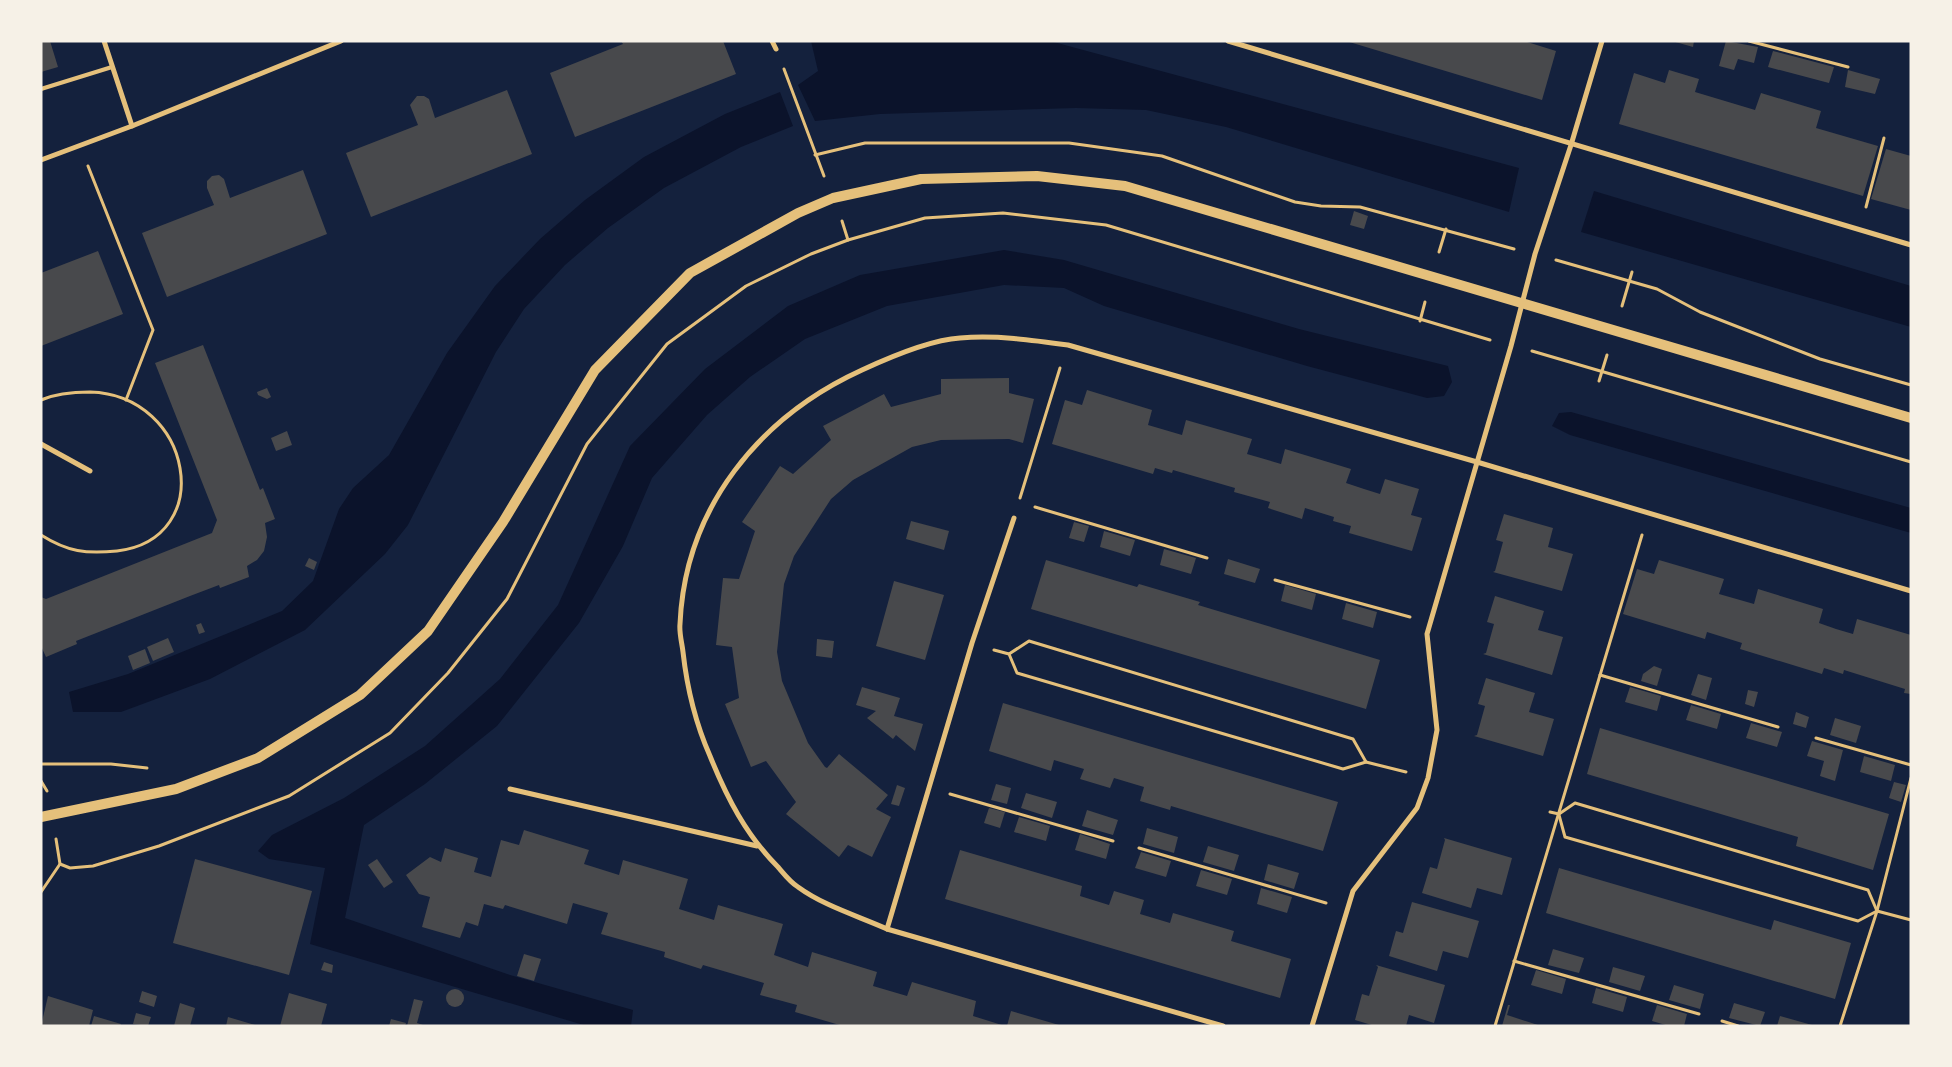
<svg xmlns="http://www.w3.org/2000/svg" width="1952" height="1067" font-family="Signika,sans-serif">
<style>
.water{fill:#0b132b}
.building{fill:#48494c}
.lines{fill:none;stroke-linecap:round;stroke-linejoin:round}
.path{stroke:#e5c07b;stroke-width:3}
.service{stroke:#e5c07b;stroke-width:4}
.minor{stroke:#e5c07b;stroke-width:5}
.secondary{stroke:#e5c07b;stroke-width:10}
</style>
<rect width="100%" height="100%" fill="#14213d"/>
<g class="water">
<polygon points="811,41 1050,41 1519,168 1509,212 1226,127 1146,110 1076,108 880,114 815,121 798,85 818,71"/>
<polygon points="780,92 793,126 741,147 664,188 608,228 565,265 524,309 496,352 408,525 385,554 305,630 210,679 121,712 73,712 69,692 128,674 282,611 313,581 339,509 353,488 389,455 447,353 495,286 540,239 585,200 644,157 725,114"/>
<polygon points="1594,191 1911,286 1911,327 1581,232"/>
<polygon points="1004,250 1064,260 1299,329 1448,366 1452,382 1444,396 1427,398 1307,366 1104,306 1064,288 1004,285 887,306 805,339 750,377 707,415 652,478 623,546 579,623 497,726 425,784 364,825 345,918 510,975 633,1010 631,1026 587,1026 310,944 325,868 269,859 258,851 272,835 344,798 425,746 500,679 558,605 630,446 705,369 788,306 860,275"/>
<polygon points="1571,412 1911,508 1911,533 1570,435 1552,426 1559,413"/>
</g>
<g class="building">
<polygon points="41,41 50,41 58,67 41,72"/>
<polygon points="621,41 723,41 736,74 575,137 550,73 623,44"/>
<polygon points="1346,41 1524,41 1556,51 1542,100"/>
<polygon points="1672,41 1694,41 1693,47"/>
<polygon points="1726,41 1758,47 1754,63 1738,59 1734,70 1719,66"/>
<polygon points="1773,51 1834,67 1829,83 1768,67"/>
<polygon points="1669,70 1699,79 1695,92 1755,110 1761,93 1821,111 1816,128 1878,146 1863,196 1619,124 1634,73 1665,83"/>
<polygon points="1848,70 1880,79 1875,94 1845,87"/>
<polygon points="507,90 532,154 371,217 346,153 418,125 410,105 417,96 424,96 429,99 435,118"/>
<polygon points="1886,149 1911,156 1911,210 1871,199"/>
<polygon points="303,170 327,234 167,297 142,233 214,205 207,188 207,181 212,176 219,175 224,179 230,198"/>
<polygon points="1354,211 1368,216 1364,229 1350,225"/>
<polygon points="98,251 123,314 41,346 41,273"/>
<polygon points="203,345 260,490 263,488 275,519 265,523 267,537 264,551 257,560 247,566 249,577 220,588 219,585 190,596 76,641 77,644 46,657 41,646 41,597 46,599 212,533 217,520 155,363"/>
<polygon points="1009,378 1009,393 1034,399 1023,443 1009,439 941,440 912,447 853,480 831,499 794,556 784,584 777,652 782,681 808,743 825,767 827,768 839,754 888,795 876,809 891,817 872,857 848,845 839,857 786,814 796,802 766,761 751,767 725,704 739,698 732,647 716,645 723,578 739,579 755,531 742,522 780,466 793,474 831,440 823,426 884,394 891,407 941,394 941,379"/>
<polygon points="267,388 271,397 267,399 258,395 257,392"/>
<polygon points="1087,390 1152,410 1148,425 1182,435 1186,420 1252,439 1247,454 1281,464 1285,449 1351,469 1346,483 1364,489 1380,494 1385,479 1419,489 1411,515 1422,518 1412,551 1349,533 1351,526 1333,521 1334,517 1305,508 1302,519 1268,508 1270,502 1234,492 1235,488 1173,470 1172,473 1155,468 1153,474 1052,444 1065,400 1082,405"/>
<polygon points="287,431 292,445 276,451 271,438"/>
<polygon points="1504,514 1553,528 1548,547 1573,554 1562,591 1493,572 1495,571 1503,542 1496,540"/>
<polygon points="911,521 949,531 944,550 906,539"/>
<polygon points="1074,522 1089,526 1084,542 1069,538"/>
<polygon points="1104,531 1135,540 1130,556 1100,547"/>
<polygon points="1164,549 1196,558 1191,574 1160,565"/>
<polygon points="309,558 317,562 314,570 305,566"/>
<polygon points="1228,559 1260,569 1255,583 1224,574"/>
<polygon points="1046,560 1137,587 1139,584 1200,602 1198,605 1380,660 1366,709 1031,609"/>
<polygon points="1659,560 1724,579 1719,594 1754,604 1758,589 1823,609 1819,623 1836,629 1853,634 1857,619 1911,635 1911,694 1904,693 1905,689 1844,670 1843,674 1824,668 1822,674 1740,649 1742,643 1707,632 1705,639 1623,614 1637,569 1654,574"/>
<polygon points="894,581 944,595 925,660 876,646"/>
<polygon points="1285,585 1316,594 1312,610 1281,601"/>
<polygon points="1495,596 1544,611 1538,630 1563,637 1552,675 1483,654 1486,653 1494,624 1487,622"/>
<polygon points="1346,603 1377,612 1373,628 1342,619"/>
<polygon points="201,623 205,632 199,634 196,625"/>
<polygon points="168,638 174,652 153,661 147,647"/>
<polygon points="817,639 834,641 832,658 816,656"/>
<polygon points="145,649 150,663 133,670 128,656"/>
<polygon points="1654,666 1662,669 1657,686 1641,681 1643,674"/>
<polygon points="1698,674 1712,678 1706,700 1691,695"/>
<polygon points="1486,678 1535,693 1529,712 1554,719 1543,756 1474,736 1477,735 1485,706 1478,704"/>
<polygon points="862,687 900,698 894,716 923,724 915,751 896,735 893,739 867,718 876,711 856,705"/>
<polygon points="1630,687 1661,696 1657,711 1625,702"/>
<polygon points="1748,690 1758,692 1754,707 1745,704"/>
<polygon points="1003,703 1338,802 1323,851 1171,806 1170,810 1140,801 1144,787 1114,778 1110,788 1080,779 1084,769 1054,760 1051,771 989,751"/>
<polygon points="1691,705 1721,714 1717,729 1686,720"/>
<polygon points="1796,712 1809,717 1806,728 1793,724"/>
<polygon points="1835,718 1861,726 1856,743 1830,735"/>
<polygon points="1751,723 1782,732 1777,747 1746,738"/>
<polygon points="1600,728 1889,814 1873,870 1796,846 1798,837 1587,774"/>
<polygon points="1812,741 1843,750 1835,781 1820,776 1824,761 1807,756"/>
<polygon points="1864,756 1895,765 1891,781 1860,772"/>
<polygon points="1894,782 1906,785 1901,802 1889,798"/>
<polygon points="996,784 1011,788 1007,804 991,800"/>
<polygon points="897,785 905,788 899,806 891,804"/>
<polygon points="1026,793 1057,802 1052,818 1021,808"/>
<polygon points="989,808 1005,812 1000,828 984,823"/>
<polygon points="1087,810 1118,820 1113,835 1082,826"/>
<polygon points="1019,817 1050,826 1046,841 1014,832"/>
<polygon points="1147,828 1178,837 1174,853 1143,844"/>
<polygon points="524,830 589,850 584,864 619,875 623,860 688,879 679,909 714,920 718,905 783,924 774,955 808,967 812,952 877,972 873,986 907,996 912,982 976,1001 973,1016 1005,1026 843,1026 795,1012 797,1005 760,995 764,983 703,965 701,969 664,957 665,952 601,934 608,913 573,903 567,924 505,905 503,909 484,904 478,926 466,922 460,938 422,927 430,897 419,894 406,875 430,857 441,862 445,848 478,858 474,872 491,877 501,840 519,845"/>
<polygon points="1080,834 1110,844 1106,859 1075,850"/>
<polygon points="1444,838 1512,858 1502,895 1477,888 1471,908 1422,893 1430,867 1437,869 1445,840"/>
<polygon points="1208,846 1239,855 1234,871 1203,862"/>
<polygon points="960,850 1082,886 1080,896 1109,905 1114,891 1144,900 1140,914 1170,923 1173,913 1234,931 1231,941 1291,959 1280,998 945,899"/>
<polygon points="1141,852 1171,861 1166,877 1135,868"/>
<polygon points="195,859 312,891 289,975 173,943"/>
<polygon points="377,859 393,882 384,888 368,865"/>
<polygon points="1268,864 1299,873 1294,889 1264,880"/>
<polygon points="1559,868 1771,930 1774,920 1851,943 1835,999 1546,913"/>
<polygon points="1201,870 1232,879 1227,895 1196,886"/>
<polygon points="1261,888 1292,897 1287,913 1257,904"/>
<polygon points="1412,902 1479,921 1468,958 1443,951 1437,971 1389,956 1396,931 1403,933"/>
<polygon points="1553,949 1584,958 1579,973 1548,965"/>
<polygon points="524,954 541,959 534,981 517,976"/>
<polygon points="324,962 333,965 332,973 321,970"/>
<polygon points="1376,965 1445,985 1434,1023 1409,1015 1406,1026 1375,1026 1355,1020 1362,994 1369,996 1378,967"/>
<polygon points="1613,967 1645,976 1640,991 1609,982"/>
<polygon points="1536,970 1566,979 1562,994 1531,985"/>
<polygon points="1674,985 1704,994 1700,1009 1669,1000"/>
<polygon points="1596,988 1627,997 1623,1012 1592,1003"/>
<circle cx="455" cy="998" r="9"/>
<polygon points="142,991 157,996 154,1007 139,1002"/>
<polygon points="289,993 327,1004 321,1026 280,1026"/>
<polygon points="48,996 93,1010 89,1026 41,1026"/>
<polygon points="414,999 423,1001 417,1023 426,1026 407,1026"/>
<polygon points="180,1003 195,1008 190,1026 174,1026"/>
<polygon points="1734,1003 1765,1012 1760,1026 1729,1018"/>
<polygon points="1508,1005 1510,1005 1507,1015 1541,1026 1502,1026"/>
<polygon points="1657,1005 1687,1014 1684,1026 1669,1026 1652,1021"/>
<polygon points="1011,1011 1059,1025 1059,1026 1007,1026"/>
<polygon points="136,1013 151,1017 148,1026 133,1024"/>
<polygon points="94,1016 121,1024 120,1026 91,1026"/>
<polygon points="1780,1016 1812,1025 1812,1026 1777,1026"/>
<polygon points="228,1017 255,1025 255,1026 226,1026"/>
<polygon points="391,1019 406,1023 405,1026 389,1026"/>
</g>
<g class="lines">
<g class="path">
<polyline points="1749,41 1848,67"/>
<polyline points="784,69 824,176"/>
<polyline points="815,155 865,143 1069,143 1162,156 1295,202 1321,206 1360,207 1514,249"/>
<polyline points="88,166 153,330 126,400"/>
<polyline points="1866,207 1884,138"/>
<polyline points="842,221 848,240"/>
<polyline points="1439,252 1446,229"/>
<polyline points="1556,260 1657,289 1700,312 1820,359 1911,385"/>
<polyline points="1622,306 1632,272"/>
<polyline points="1420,321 1425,302"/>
<polyline points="1532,351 1911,462"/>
<polyline points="1599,381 1607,355"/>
<path d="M 41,400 C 55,394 74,392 90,392 C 193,395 218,539 117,551 C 86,554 68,552 41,535"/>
<polyline points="1020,498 1060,368"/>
<polyline points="1035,507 1207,558"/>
<polyline points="1275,580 1410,617"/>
<polyline points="994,650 1009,654 1017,673 1343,769 1366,762 1406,772"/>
<polyline points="1009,654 1029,641 1353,739 1366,762"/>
<polyline points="1600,675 1778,727"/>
<polyline points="1816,738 1911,765"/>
<polyline points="41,764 111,764 147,768"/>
<polyline points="41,781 47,791"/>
<polyline points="950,794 1113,841"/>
<polyline points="1550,812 1559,814 1575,803 1868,890 1877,911 1911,920"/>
<polyline points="1559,815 1565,837 1858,921 1877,911"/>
<polyline points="1139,848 1326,903"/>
<polyline points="60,864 70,868 93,866 159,846 289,796 390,733 448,673 507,599 587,444 667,344 746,286 811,254 848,240 925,218 1003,213 1106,225 1490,340"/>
<polyline points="41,892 60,864 56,839"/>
<polyline points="1514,961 1699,1014"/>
<polyline points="1722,1021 1738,1026"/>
<polyline points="1495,1026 1642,535"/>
<polyline points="1840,1026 1877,911 1911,778"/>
</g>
<polyline class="service" points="41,89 112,67"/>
<g class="minor">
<polyline points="104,41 132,126"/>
<polyline points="772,41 776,49"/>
<polyline points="1228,41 1911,245"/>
<polyline points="41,160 132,126 341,41"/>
<polyline points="41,444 90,471"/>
<polyline points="510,789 757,846"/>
<polyline points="887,929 972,643 1014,518"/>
<path d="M 1223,1026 L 887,929 C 858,916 824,906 798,887 C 790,882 784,874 778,867 C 746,835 727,798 710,756 C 695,722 687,688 683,652 C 682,643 679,633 680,624 C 685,508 759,417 862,370 C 890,357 929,340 960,338 C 996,335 1032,340 1068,345 L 1477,462 L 1911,591"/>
<polyline points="1312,1026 1353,891 1417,808 1428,778 1437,730 1427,634 1511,346 1535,254 1571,145 1602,41"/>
</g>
<polyline class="secondary" points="41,817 176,789 258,758 360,695 428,631 503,522 595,370 690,273 798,213 833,198 921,179 1037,176 1125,186 1911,418"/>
</g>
<rect width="1952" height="1067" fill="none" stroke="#f6f1e7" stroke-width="85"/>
</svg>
